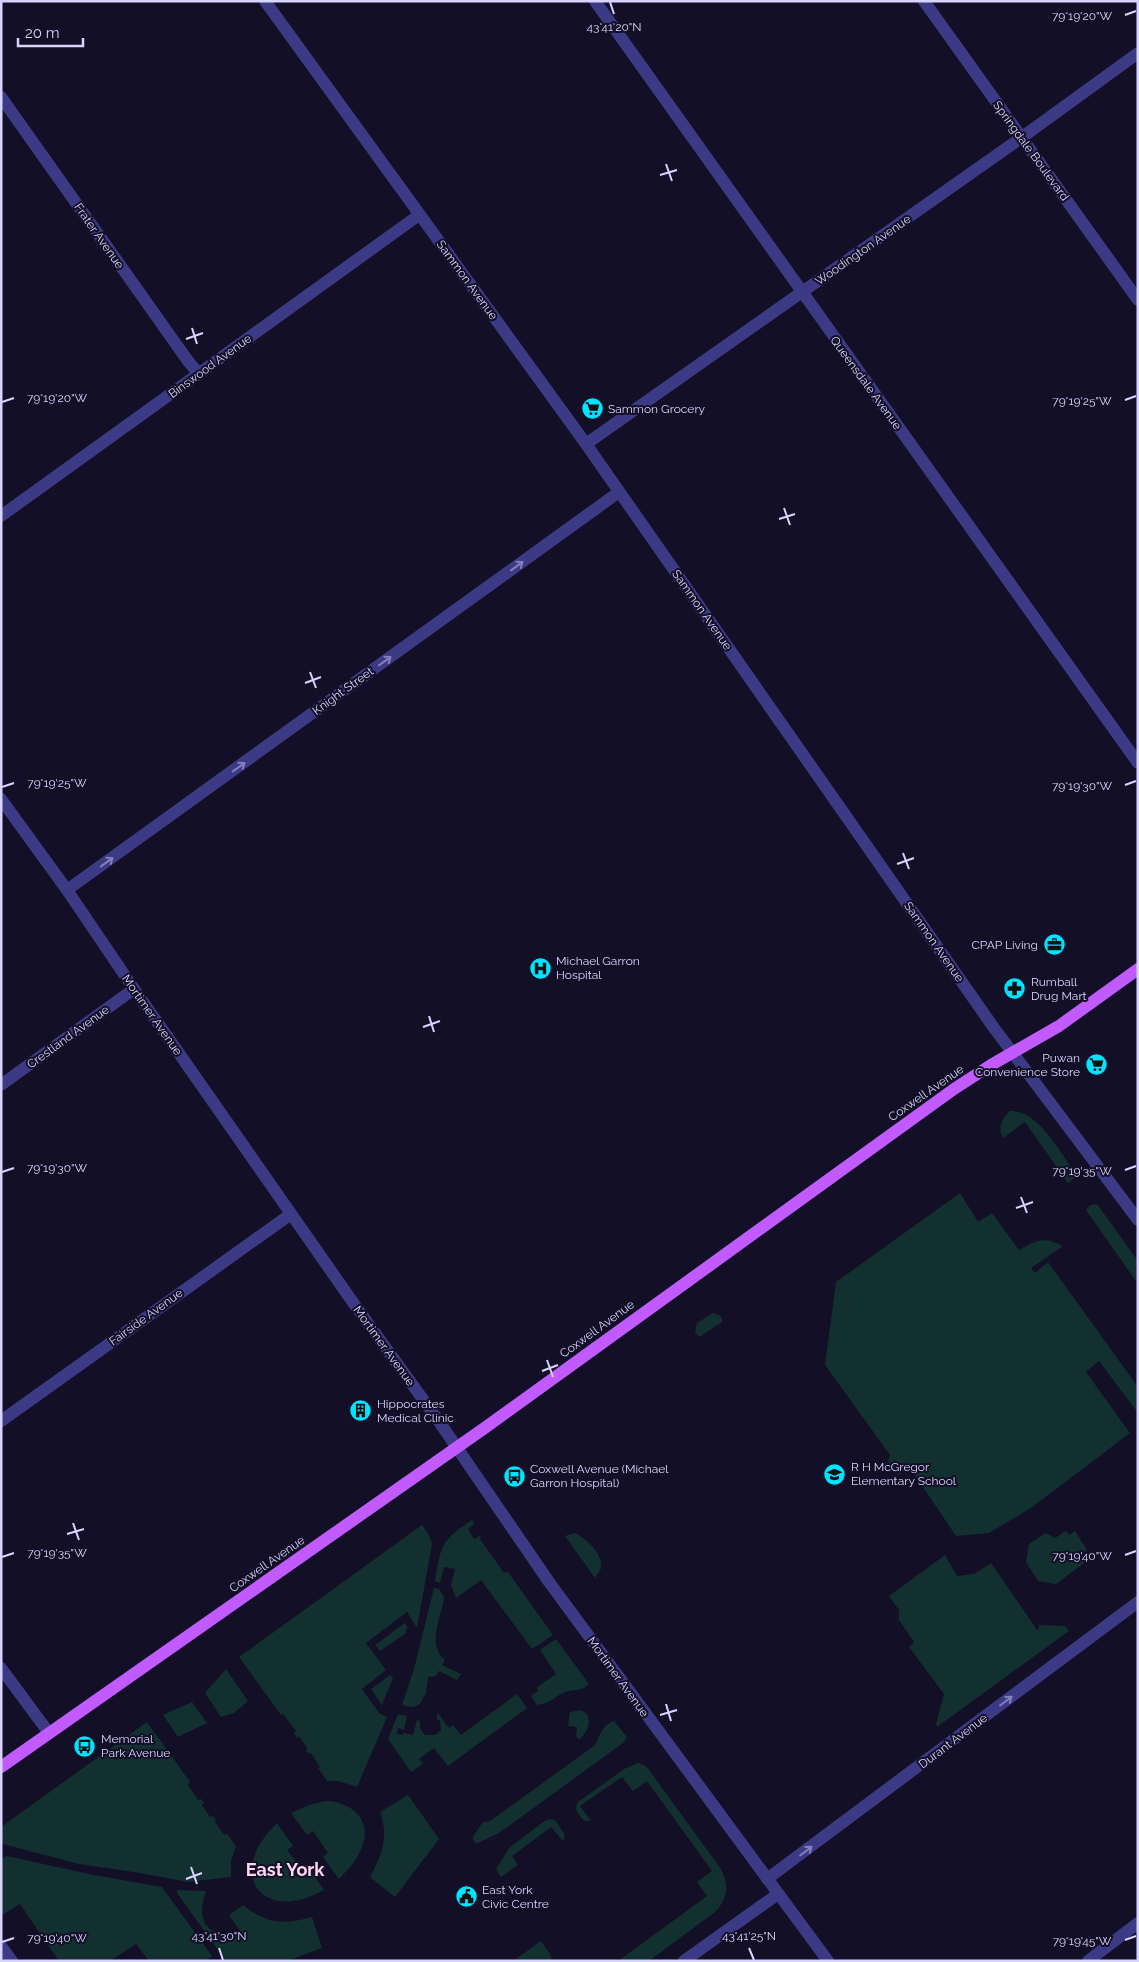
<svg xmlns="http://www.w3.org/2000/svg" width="1139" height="1962" font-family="Raleway,sans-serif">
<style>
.green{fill:#12302f}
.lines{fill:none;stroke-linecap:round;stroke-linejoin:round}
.minor{stroke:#3d3a85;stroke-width:12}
.major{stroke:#c25bff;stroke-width:12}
.oneway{stroke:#837fbc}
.ticks{fill:none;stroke:#d9d4ff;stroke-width:2}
.labels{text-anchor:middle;stroke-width:4;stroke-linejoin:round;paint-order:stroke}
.street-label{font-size:12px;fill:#d9d4ff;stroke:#130f26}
.poi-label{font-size:12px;fill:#d9d4ff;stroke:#130f26;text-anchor:start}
.district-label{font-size:18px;font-weight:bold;fill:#ffd6f0;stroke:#130f26}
.ticks-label{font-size:12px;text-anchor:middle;fill:#d9d4ff;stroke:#130f26;stroke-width:4;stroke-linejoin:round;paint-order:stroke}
</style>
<rect width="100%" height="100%" fill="#130f26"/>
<g class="green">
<path d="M 1010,1111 C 1038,1109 1062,1155 1077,1176 L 1068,1183 L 1025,1122 L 1003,1138 C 997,1127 1002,1119 1010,1111 Z"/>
<path d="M 960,1193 L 978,1222 L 992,1213 L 1019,1250 C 1036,1240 1044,1236 1063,1246 L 1031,1268 L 1035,1273 L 1048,1262 L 1138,1387 L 1138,1413 L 1099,1361 L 1086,1372 L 1130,1433 L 1031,1508 L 989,1533 L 956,1536 L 910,1468 L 898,1475 L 888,1462 L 890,1455 L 825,1365 L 836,1282 Z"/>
<polygon points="1097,1204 1138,1261 1138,1284 1086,1210 1090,1205"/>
<polygon points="713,1313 719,1315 722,1318 722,1322 699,1337 695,1332 697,1323"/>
<path d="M 472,1520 L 474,1524 L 468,1529 L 474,1539 L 481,1535 L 480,1539 L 504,1573 L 508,1572 L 553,1635 L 532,1649 L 481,1580 L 456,1598 L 451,1585 L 455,1569 L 444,1567 L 440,1583 L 435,1581 C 441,1546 440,1541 472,1520 Z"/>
<polygon points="422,1525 429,1535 432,1544 417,1628 407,1612 366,1643 386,1670 362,1689 379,1713 387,1717 357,1787 338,1781 327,1781 318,1768 320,1767 311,1753 309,1754 306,1750 307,1748 299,1736 297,1738 294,1733 296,1731 283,1714 281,1715 239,1657"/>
<polygon points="1066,1531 1069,1535 1075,1531 1087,1550 1083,1553 1084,1563 1056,1584 1038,1581 1026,1562 1029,1544 1046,1533 1055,1538"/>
<path d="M 575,1533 C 586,1538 603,1554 601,1567 C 601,1571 597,1574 595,1578 L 565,1536 Z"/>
<polygon points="945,1555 957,1576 974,1574 991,1563 1038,1631 1039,1625 1065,1626 1069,1631 937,1727 936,1724 944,1694 909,1647 914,1642 899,1620 899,1610 889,1596"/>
<path d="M 434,1588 L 439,1589 L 444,1597 C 442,1616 426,1644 445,1660 L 442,1665 L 461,1674 L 457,1680 L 439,1671 L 436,1676 L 428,1677 L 426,1693 L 420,1704 L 413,1707 L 402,1705 L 414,1669 Z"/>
<polygon points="405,1623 407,1627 405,1634 380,1651 375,1645"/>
<path d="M 556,1639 L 589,1684 C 579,1693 573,1688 563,1693 C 552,1698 551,1703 537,1705 L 531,1696 L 538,1691 L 537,1687 L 556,1674 L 540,1650 Z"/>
<polygon points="226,1669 248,1701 234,1713 221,1717 205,1693"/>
<polygon points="390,1675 393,1678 382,1705 371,1689"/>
<polygon points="517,1694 527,1708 448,1766 434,1748 419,1759 423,1764 411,1772 388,1739 398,1714 407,1716 404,1730 398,1728 397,1734 402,1735 403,1733 413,1735 417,1720 420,1721 420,1728 425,1735 435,1735 441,1730 440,1721 436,1718 438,1713 449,1728 453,1725 461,1735"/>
<polygon points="192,1702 207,1723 178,1737 163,1715"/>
<path d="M 581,1710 L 587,1714 C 592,1724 586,1733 579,1740 L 576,1736 L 577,1727 L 568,1726 L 570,1712 Z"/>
<path d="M 614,1721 L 627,1737 L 623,1743 L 499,1833 L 476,1844 L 472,1838 L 483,1822 L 490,1821 L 595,1745 C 600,1735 602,1725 614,1721 Z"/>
<polygon points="147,1722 190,1782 188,1785 198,1800 201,1799 204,1803 202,1805 210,1817 213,1816 216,1821 215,1822 224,1835 227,1834 236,1846 231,1861 231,1877 188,1882 140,1873 79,1864 3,1844 1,1841 1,1827"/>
<path d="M 638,1763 L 646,1766 L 721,1869 C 729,1885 728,1899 715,1912 L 649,1961 L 618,1961 L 707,1896 L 697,1882 L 712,1871 L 647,1781 L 633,1791 L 622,1777 L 580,1806 L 591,1821 L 584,1821 C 579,1815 573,1810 578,1802 L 624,1769 Z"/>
<path d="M 408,1795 L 439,1839 L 395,1897 L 370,1877 C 382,1855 389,1837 380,1812 Z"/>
<path d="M 325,1801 C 351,1801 373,1820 362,1847 C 357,1860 348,1870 339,1879 L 323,1857 L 328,1853 L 313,1831 L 307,1835 L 291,1813 L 309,1805 Z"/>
<polygon points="551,1819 555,1820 565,1835 563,1841 551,1827 512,1856 518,1865 501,1877 496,1869 510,1847 546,1820"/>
<path d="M 277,1823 L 293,1846 L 287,1850 L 303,1871 L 309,1868 L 324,1890 C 262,1925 224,1874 277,1823 Z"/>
<polygon points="7,1856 94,1875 162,1887 212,1956 206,1961 149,1961 136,1944 110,1961 59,1961 20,1904 4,1914 1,1914 1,1859"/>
<path d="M 177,1890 L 206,1891 C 204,1897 202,1904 202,1911 C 203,1932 222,1940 240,1931 L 229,1915 L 243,1905 C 267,1924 283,1925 312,1917 L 322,1948 L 287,1961 L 226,1961 L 177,1893 Z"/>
<polygon points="541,1941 550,1954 552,1961 513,1961"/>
</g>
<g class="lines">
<g class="minor">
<polyline points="265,1 586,444 994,1028 1138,1220"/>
<polyline points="595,1 1138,763"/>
<polyline points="924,1 1138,300"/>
<polyline points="1,97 188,361 199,374"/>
<polyline points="586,444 1021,138 1138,53"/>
<polyline points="1,516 419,215"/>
<polyline points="1,799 67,890 134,989 359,1311 438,1420 549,1582 828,1961"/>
<polyline points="67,890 619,492"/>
<polyline points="1,1085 134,989"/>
<polyline points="1,1421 291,1214"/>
<polyline points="1,1668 49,1733"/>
<polyline points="767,1879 1138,1602"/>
<polyline points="1,1946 12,1961"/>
<polyline points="684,1961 778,1894"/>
<polyline points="1088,1961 1138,1923"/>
</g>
<polyline class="major" points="1,1767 486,1427 954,1089 991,1065 1059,1026 1138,969"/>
</g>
<defs><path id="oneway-shaft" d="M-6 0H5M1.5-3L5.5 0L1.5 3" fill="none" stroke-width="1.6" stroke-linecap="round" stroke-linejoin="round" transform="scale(1.25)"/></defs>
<g class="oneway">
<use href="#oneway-shaft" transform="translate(517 566) rotate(-36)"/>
<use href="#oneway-shaft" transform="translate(385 661) rotate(-36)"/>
<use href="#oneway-shaft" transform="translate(239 767) rotate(-36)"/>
<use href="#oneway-shaft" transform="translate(107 862) rotate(-36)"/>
<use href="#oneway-shaft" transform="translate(1006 1701) rotate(-37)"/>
<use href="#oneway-shaft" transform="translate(806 1851) rotate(-37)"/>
</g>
<path class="ticks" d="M 610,2 L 614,14M 1125,15 L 1136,11M 666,164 L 672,181M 660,175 L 677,170M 192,328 L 197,344M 186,339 L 203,333M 1125,400 L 1136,396M 2,402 L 14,398M 784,508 L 790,525M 779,519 L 795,514M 310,672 L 316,688M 305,683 L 321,677M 1125,785 L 1136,781M 2,787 L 14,783M 903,853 L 909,869M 897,864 L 914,858M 429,1016 L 434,1032M 423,1027 L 440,1021M 1125,1170 L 1136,1166M 2,1172 L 14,1168M 1021,1197 L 1027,1213M 1016,1208 L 1033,1202M 547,1360 L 553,1377M 542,1371 L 558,1365M 73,1523 L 79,1540M 67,1534 L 84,1529M 1125,1555 L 1136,1551M 2,1557 L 14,1553M 666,1704 L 671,1721M 660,1715 L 677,1710M 191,1867 L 197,1884M 186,1879 L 202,1873M 1125,1940 L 1136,1936M 2,1942 L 14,1938M 219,1948 L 223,1960M 749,1948 L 754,1960"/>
<defs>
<symbol id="supermarket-disc" viewBox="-11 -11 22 22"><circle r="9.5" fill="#00e5ff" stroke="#130f26"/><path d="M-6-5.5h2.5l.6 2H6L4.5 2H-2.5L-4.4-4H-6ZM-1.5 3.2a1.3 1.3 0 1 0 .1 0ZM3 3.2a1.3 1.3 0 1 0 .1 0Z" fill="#111"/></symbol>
<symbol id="office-disc" viewBox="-11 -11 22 22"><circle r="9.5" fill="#00e5ff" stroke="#130f26"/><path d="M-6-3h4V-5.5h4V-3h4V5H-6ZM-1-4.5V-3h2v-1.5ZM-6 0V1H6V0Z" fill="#111"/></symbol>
<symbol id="hospital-disc" viewBox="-11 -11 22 22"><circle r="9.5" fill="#00e5ff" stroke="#130f26"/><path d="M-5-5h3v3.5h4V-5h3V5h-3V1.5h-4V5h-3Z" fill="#111"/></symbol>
<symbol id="pharmacy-disc" viewBox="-11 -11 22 22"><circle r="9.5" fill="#00e5ff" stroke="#130f26"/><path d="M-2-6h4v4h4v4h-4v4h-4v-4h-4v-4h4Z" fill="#111"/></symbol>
<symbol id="building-disc" viewBox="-11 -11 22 22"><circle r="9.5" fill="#00e5ff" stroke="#130f26"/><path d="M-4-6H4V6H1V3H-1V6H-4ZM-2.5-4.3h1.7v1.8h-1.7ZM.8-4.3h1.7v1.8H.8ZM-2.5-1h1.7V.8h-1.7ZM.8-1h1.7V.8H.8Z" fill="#111"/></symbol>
<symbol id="school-disc" viewBox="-11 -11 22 22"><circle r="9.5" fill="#00e5ff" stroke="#130f26"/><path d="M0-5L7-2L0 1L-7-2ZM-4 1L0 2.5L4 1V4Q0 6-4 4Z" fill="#111"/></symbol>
<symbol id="bus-disc" viewBox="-11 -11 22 22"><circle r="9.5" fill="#00e5ff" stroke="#130f26"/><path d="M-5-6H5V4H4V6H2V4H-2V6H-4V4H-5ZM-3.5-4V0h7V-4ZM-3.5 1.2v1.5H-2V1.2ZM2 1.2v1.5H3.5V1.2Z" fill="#111"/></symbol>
<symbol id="civic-disc" viewBox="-11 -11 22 22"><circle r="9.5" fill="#00e5ff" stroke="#130f26"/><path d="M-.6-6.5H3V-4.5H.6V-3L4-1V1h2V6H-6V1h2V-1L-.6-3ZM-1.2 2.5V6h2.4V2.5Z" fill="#111"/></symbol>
</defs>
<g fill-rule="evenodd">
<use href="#supermarket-disc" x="580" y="396" width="25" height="25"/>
<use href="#office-disc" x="1042" y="932" width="25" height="25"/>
<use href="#hospital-disc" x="528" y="956" width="25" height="25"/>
<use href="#pharmacy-disc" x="1002" y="976" width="25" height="25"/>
<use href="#supermarket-disc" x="1084" y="1052" width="25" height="25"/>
<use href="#building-disc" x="348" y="1398" width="25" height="25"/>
<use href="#school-disc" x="822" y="1462" width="25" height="25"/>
<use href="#bus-disc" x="502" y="1464" width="25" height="25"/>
<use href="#bus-disc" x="72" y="1734" width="25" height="25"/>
<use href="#civic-disc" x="454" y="1884" width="25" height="25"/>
</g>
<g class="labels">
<g class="street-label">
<text transform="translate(1031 151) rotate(54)" y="4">Springdale Boulevard</text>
<text transform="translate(99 236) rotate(55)" y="4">Frater Avenue</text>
<text transform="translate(863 250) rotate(-35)" y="4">Woodington Avenue</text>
<text transform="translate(467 280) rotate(54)" y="4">Sammon Avenue</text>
<text transform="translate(210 366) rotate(-36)" y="4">Binswood Avenue</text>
<text transform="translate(866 383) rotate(54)" y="4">Queensdale Avenue</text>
<text transform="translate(702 610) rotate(55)" y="4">Sammon Avenue</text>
<text transform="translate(343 691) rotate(-36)" y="4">Knight Street</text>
<text transform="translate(934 942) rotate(55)" y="4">Sammon Avenue</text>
<text transform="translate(152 1015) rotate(55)" y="4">Mortimer Avenue</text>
<text transform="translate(68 1037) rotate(-36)" y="4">Crestland Avenue</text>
<text transform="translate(926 1093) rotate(-35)" y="4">Coxwell Avenue</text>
<text transform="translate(146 1317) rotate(-36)" y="4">Fairside Avenue</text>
<text transform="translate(597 1329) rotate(-36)" y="4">Coxwell Avenue</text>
<text transform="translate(384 1346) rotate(54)" y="4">Mortimer Avenue</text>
<text transform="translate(267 1564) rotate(-35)" y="4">Coxwell Avenue</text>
<text transform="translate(618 1677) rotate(54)" y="4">Mortimer Avenue</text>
<text transform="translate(953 1741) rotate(-37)" y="4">Durant Avenue</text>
</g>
<g class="poi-label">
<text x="608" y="413">Sammon Grocery</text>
<text x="1038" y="949" text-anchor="end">CPAP Living</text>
<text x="556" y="965">Michael Garron<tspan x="556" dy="14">Hospital</tspan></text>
<text x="1031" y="986">Rumball<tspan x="1031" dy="14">Drug Mart</tspan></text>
<text x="1080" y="1062" text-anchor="end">Puwan<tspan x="1080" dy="14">Convenience Store</tspan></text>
<text x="377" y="1408">Hippocrates<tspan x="377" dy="14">Medical Clinic</tspan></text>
<text x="851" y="1471">R H McGregor<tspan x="851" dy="14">Elementary School</tspan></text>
<text x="530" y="1473">Coxwell Avenue (Michael<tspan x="530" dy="14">Garron Hospital)</tspan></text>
<text x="101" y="1743">Memorial<tspan x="101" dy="14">Park Avenue</tspan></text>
<text x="482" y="1894">East York<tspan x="482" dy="14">Civic Centre</tspan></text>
</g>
<g class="district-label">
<text x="285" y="1876">East York</text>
</g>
</g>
<g class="ticks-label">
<text x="1082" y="20">79°19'20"W</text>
<text x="614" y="31">43°41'20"N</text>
<text x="57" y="402">79°19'20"W</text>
<text x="1082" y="405">79°19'25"W</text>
<text x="57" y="787">79°19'25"W</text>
<text x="1082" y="790">79°19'30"W</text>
<text x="57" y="1172">79°19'30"W</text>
<text x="1082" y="1175">79°19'35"W</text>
<text x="57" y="1557">79°19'35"W</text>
<text x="1082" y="1560">79°19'40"W</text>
<text x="219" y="1940">43°41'30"N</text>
<text x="749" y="1940">43°41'25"N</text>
<text x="57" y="1942">79°19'40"W</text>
<text x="1082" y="1945">79°19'45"W</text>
</g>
<rect width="1139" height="1962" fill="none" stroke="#d9d4ff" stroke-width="5"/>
<path d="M18 38v8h65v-8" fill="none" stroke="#d9d4ff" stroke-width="2.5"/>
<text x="25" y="38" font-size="15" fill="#d9d4ff" stroke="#130f26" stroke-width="4" paint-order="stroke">20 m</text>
</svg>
